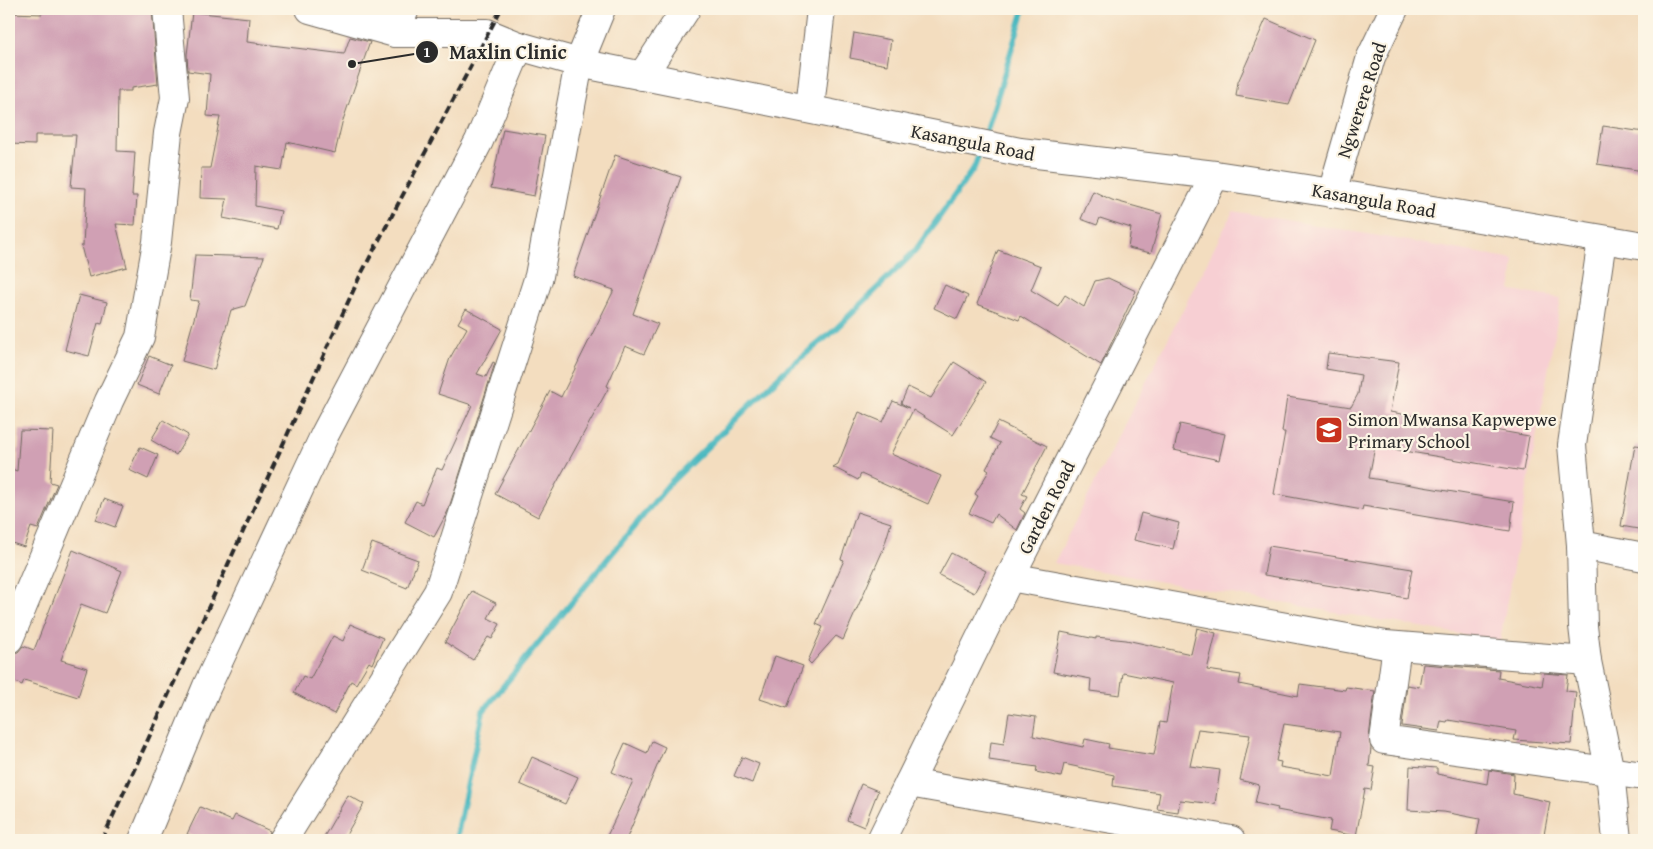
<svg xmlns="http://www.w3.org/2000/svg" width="1653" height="849" font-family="'Gentium Book Plus',serif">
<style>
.built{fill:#f7cfd3}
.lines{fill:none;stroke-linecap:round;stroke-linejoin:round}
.stream{stroke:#47b7bf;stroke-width:6}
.building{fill:#d0a0b4;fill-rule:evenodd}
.minor-casing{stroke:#71695f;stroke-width:30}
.major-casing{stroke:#71695f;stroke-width:30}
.minor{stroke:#fff;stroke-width:28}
.major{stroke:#fff;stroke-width:28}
.rail{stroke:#2b2b2b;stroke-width:4;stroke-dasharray:8 4;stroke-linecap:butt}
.labels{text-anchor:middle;stroke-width:4.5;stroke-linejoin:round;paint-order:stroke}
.street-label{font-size:19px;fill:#2b2b2b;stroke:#fcf5e5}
.poi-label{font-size:19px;fill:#2b2b2b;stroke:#fcf5e5;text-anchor:start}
.leader{fill:none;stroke:#2b2b2b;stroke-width:2}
.callout-dot{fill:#2b2b2b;stroke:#fcf5e5;stroke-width:2}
.mark-label{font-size:15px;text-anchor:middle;font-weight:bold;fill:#fff}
.callout-label{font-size:20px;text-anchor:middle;font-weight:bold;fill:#2b2b2b;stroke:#fcf5e5;stroke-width:4.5;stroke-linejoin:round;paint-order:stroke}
</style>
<rect width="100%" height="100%" fill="#fcf5e5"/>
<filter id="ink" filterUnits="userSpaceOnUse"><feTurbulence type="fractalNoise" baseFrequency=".02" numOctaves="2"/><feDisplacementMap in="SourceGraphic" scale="10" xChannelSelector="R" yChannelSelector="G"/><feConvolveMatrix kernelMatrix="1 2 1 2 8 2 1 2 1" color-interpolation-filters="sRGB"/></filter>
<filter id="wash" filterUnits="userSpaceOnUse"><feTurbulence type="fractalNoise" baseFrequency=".0096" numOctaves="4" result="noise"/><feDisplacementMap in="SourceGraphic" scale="20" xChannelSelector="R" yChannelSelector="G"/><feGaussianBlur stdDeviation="1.12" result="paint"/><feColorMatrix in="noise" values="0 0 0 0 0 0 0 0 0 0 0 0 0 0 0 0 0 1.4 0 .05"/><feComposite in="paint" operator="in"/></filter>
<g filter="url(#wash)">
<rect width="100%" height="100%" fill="#f3ddbf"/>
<polygon class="built" points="1233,211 1514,259 1511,291 1561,298 1500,641 1054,563"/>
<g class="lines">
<g class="stream">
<polyline points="985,137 1024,9"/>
<polyline points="456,840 483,711 669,484 786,370 835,330 915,251 974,168 980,152"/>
</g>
</g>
<g id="blocks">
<g class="building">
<polygon points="42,9 152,9 158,84 131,88 131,91 118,91 117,151 135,152 132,196 137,196 135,225 116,224 127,267 89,277 81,246 83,246 86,188 71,187 76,135 35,135 35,145 9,144 9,13 42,14"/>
<polygon points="192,12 249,18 247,42 344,54 350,37 370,42 342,123 335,153 287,142 282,170 256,166 255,206 281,211 277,229 223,218 227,199 200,198 201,168 210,168 220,117 207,116 210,74 188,71 187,55"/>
<polygon points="1266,19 1315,40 1289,105 1236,96 1238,82"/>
<polygon points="854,33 891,40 887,65 850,58"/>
<polygon points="1603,126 1644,132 1644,171 1597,164"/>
<polygon points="503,129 545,136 534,196 491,188"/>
<polygon points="615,155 681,177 633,314 658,324 644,354 625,346 607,386 609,387 538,517 495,494 550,391 561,397 614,290 573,276"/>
<polygon points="1093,191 1112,200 1162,214 1151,253 1128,248 1131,228 1100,218 1097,225 1081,219"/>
<polygon points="998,250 1041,266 1031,290 1058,306 1065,295 1084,307 1095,281 1108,278 1136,291 1101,365 1021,316 1019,320 977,304"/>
<polygon points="195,255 264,257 245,306 231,310 214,370 182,361 199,301 190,300"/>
<polygon points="945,285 968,296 957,319 934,308"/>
<polygon points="79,295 107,302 102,324 98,323 89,356 65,350"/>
<polygon points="466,309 502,329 477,374 486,377 493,362 495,363 448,511 434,537 405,522 416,501 422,504 437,468 442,470 472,405 438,394 450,358 467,328 458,323"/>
<polygon points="1328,353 1399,362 1390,412 1529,436 1523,471 1375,446 1369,478 1514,502 1510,531 1363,506 1362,510 1274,494 1285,432 1282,432 1287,397 1351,407 1358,394 1361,375 1326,369"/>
<polygon points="149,356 171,365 159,394 137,385"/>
<polygon points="954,362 986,382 953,435 913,410 891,454 941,476 928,504 861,474 858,480 833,467 838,464 859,412 883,422 893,401 909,408 901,403 908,387 931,398"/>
<polygon points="163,420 188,435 176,455 151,440"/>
<polygon points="998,422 1047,446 1022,494 1027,496 1020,509 1025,513 1017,530 996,514 991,523 969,513 978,496 975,494 989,471 986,469 1000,443 990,438"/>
<polygon points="1180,424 1225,434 1219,460 1174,450"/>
<polygon points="20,430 53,431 50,482 57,484 38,529 31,527 24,547 9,542 9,468 17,471"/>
<polygon points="1635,445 1644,446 1644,530 1621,526"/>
<polygon points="140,447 158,455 148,479 129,470"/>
<polygon points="104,499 123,506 115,527 96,520"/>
<polygon points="857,512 891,523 883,550 843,640 836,636 811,664 808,661 823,627 816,624 844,560 841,559"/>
<polygon points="1141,513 1179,523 1173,549 1134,540"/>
<polygon points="372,543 418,560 407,588 362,570"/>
<polygon points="1269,546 1412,569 1407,598 1264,575"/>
<polygon points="73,550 122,571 105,613 81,604 61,660 87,668 78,697 24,680 22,685 9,679 9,654 18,652 23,646 34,650"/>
<polygon points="951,553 986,571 974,593 939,575"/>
<polygon points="472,591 496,603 488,618 500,624 492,639 488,637 473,660 445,642"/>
<polygon points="350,624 383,638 372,664 369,662 356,684 351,681 334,714 294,693 303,676 310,679 333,636 343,641"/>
<path d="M 1197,628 L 1216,633 L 1207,670 L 1241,675 L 1239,684 L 1298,696 L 1300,684 L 1345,690 L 1346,687 L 1375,691 L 1369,738 L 1371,748 L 1369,766 L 1375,767 L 1371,790 L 1365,789 L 1356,836 L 1329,831 L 1331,820 L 1277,810 L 1278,808 L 1255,803 L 1259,785 L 1240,780 L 1250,735 L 1198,729 L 1190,766 L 1220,770 L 1215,804 L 1180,800 L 1178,812 L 1157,809 L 1160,793 L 1113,786 L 1114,775 L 1064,764 L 1061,777 L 1036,772 L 1037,767 L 989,760 L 991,742 L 1004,744 L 1009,713 L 1036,717 L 1033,736 L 1083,747 L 1085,739 L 1109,744 L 1108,748 L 1154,755 L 1160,722 L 1166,723 L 1173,683 L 1123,673 L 1120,695 L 1090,691 L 1091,679 L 1053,672 L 1061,632 L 1096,639 L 1096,637 L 1126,640 L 1191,654 ZM 1284,724 L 1340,732 L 1333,776 L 1280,767 L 1281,762 L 1276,761 Z"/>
<polygon points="775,656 803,666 787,708 760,699"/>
<polygon points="1423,664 1499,670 1498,678 1542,686 1544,673 1568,675 1566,691 1576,692 1571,744 1514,740 1516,731 1448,720 1447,722 1441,721 1439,731 1402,726 1407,685 1419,687"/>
<polygon points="652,741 665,747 626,840 605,840 633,781 612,772 625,743 647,753"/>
<polygon points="532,757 578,777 565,804 520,784"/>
<polygon points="742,757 759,764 752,783 734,776"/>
<polygon points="1410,766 1437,768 1437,774 1487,784 1489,770 1514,774 1513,794 1550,802 1543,840 1476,840 1480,819 1444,812 1408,810"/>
<polygon points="861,784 878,791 864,827 847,820"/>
<polygon points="348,795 364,804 343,840 322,840"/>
<polygon points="200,807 232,821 235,815 270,831 268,840 201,840 187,834"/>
</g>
</g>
</g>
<g filter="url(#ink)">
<use href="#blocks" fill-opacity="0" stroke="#71695f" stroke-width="1"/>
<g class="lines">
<defs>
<g id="minor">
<polyline points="395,33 405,9"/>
<polyline points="642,76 686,9"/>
<polyline points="810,108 821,9"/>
<polyline points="1332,193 1371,57 1394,9"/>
<polyline points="1602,240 1572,445 1581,545 1583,626 1587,661 1610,772 1617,840"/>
<polyline points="1581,545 1644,557"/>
<polyline points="1010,577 1386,645 1587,661"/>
<polyline points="9,639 109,401 140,337 157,242 168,133 175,98 167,9"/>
<polyline points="1397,646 1384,740 1644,776"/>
<polyline points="909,783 1231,840"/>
<polyline points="143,840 207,686 325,434 479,141 519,46"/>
<polyline points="283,840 438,592 539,276 579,63 601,9"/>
<polyline points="881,840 1010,577 1215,175"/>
</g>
<polyline id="major" points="310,9 395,33 487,33 519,46 579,63 1020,152 1215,175 1332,193 1644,246"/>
</defs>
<use href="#minor" class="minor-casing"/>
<use href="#major" class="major-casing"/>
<use href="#minor" class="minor"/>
<use href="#major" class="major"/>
<polyline class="rail" points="102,840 359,278 501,9"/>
</g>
</g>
<defs>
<symbol id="school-square" viewBox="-11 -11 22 22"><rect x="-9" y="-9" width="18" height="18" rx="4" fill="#c8321e" stroke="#fcf5e5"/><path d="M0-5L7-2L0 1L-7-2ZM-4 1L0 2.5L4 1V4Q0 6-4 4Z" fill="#fff"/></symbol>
</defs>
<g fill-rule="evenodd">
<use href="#school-square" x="1313" y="414" width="32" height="32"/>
</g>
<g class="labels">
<g class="street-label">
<text transform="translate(1361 100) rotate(-72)" y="7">Ngwerere Road</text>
<text transform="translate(973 142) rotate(11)" y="7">Kasangula Road</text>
<text transform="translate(1374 200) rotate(10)" y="7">Kasangula Road</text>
<text transform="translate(1046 507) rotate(-63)" y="7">Garden Road</text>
</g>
<g class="poi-label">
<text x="1348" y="426">Simon Mwansa Kapwepwe<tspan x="1348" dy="22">Primary School</tspan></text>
</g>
</g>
<path class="leader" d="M352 64L427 52"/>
<g class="callout-dot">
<circle cx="352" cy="64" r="5"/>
<circle cx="427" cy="52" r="12"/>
</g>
<g class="mark-label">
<text x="427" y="57">1</text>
</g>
<g class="callout-label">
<text x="508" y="59">Maxlin Clinic</text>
</g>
<rect width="1653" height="849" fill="none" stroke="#fcf5e5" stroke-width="30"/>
</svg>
